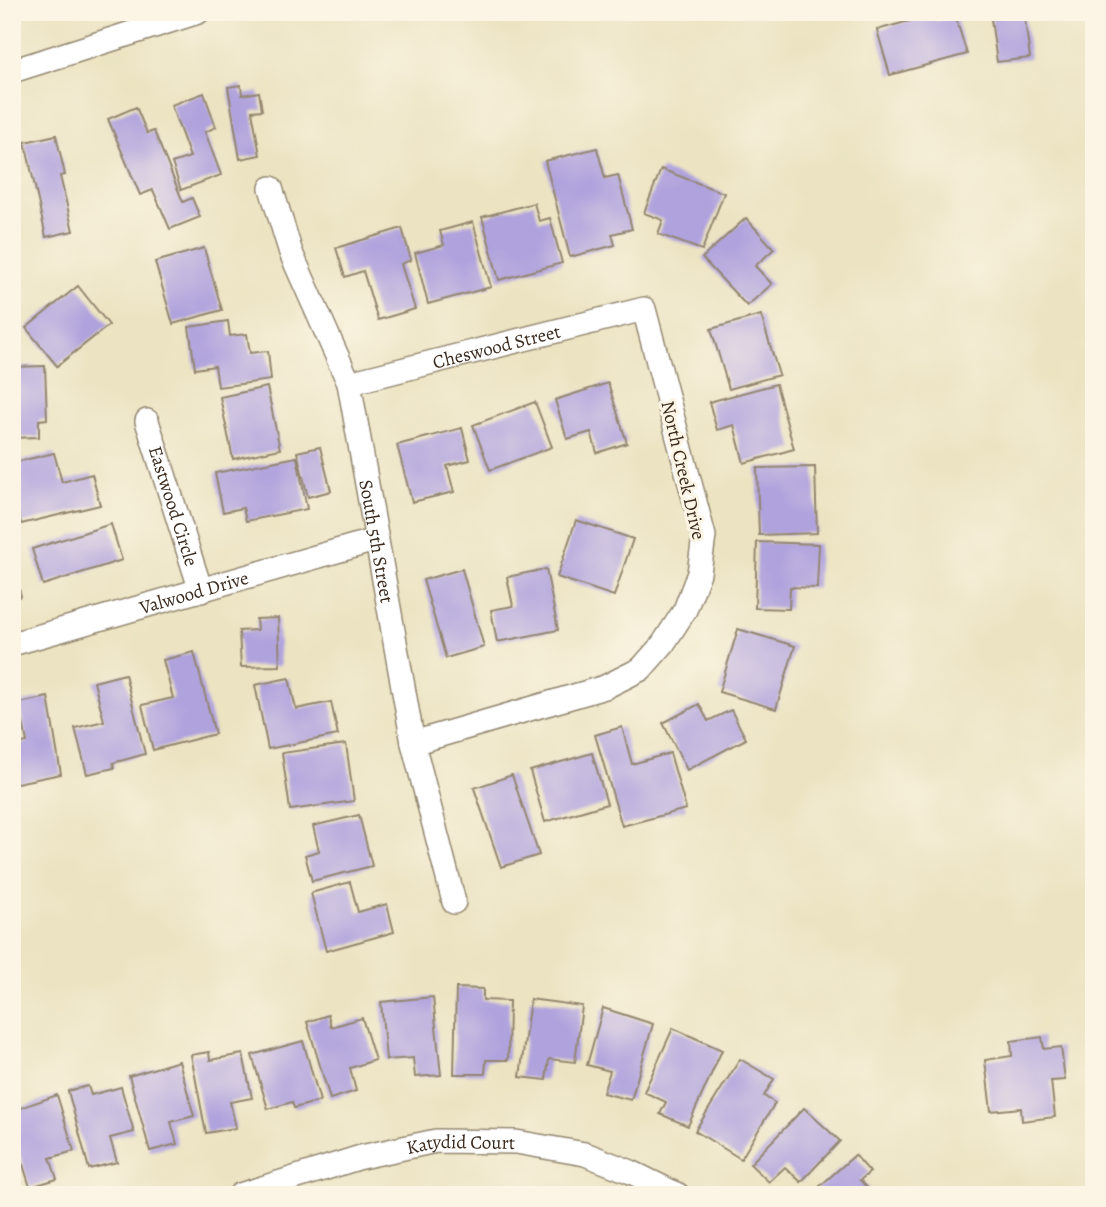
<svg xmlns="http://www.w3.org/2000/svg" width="1106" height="1207" font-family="Alegreya,serif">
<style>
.building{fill:#b0a2dd}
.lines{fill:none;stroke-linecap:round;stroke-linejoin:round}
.street-casing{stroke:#938670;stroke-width:26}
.street{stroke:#fff;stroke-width:23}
.labels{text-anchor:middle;stroke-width:6;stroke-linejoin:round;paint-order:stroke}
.street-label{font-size:19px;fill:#3b2a1e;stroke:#fcf5e5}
</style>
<rect width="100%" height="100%" fill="#fcf5e5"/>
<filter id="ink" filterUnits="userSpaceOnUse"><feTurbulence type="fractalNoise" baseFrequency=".0143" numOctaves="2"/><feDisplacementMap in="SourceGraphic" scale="14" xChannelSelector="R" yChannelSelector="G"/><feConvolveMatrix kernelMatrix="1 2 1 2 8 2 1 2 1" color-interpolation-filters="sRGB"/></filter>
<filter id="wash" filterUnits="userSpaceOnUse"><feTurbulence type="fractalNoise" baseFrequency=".00686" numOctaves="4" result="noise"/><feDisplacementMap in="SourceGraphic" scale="28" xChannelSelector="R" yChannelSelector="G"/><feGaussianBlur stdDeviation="1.57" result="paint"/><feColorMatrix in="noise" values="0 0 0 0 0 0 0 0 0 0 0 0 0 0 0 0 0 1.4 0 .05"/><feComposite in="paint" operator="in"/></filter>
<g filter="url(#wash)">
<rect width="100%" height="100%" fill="#ebe3c1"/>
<g id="blocks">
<g class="building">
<polygon points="990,12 1024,12 1030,58 997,62"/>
<polygon points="934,14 936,21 955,15 967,54 890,75 877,30"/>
<polygon points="241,85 242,95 259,92 262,110 252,111 260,155 240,159 228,87"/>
<polygon points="204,93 216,127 205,132 221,175 181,190 172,163 190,157 171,105"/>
<polygon points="136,107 147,133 154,131 183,202 192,198 200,217 170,229 153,190 140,195 108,119"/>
<polygon points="56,135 65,175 60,176 73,231 46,237 25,142"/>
<polygon points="597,148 605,178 618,175 632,229 612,234 615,245 570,257 545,161"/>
<polygon points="661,169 724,193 702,250 658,234 663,220 644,213"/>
<polygon points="534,203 539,221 550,218 562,263 499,280 482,217"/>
<polygon points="746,218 774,249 755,266 772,284 747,306 702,258"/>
<polygon points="473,222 491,287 428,304 415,253 444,245 440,231"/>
<polygon points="402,228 411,260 401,264 415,309 378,320 363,271 345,277 336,248"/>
<polygon points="204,248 222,310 173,324 155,262"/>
<polygon points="78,286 109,325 57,366 26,328"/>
<polygon points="761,315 779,375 729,389 711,329"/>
<polygon points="228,321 230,336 247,334 250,353 268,351 271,380 218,387 215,366 195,369 189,327"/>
<polygon points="45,366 47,419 39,420 39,437 12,438 12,367"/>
<polygon points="608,383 627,443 597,453 591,432 567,439 555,400"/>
<polygon points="776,384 794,449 744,463 734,425 717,430 709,402"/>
<polygon points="267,387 280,449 233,459 220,397"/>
<polygon points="535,402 552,447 490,470 473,425"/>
<polygon points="462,428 470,460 447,466 454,492 412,502 397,445"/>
<polygon points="320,447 331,491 308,497 297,452"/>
<polygon points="54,453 62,482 92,474 100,505 21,524 12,488 12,463"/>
<polygon points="297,457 307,509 246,521 243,508 223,512 215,473"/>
<polygon points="815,467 817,533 759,535 757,468"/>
<polygon points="576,520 633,539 614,596 557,577"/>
<polygon points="111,524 122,560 43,585 32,549"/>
<polygon points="757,542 819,544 817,588 790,587 789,609 755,608"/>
<polygon points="12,565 21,596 12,599"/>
<polygon points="462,569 484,647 446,658 423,580"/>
<polygon points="546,569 558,630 497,642 491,610 513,606 507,577"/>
<polygon points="278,618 280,666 241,667 239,631 257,630 256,619"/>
<polygon points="738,629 795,646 776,709 719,692"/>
<polygon points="194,652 215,734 153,750 142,705 173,698 163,660"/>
<polygon points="125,674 145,754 113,763 114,768 87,774 75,728 104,721 94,682"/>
<polygon points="289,678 296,709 331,702 338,735 268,749 255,685"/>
<polygon points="48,697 61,774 12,784 12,745 27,742 19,703"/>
<polygon points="699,704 708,721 731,710 746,739 687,770 663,723"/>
<polygon points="622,727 632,764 670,753 686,809 622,826 595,735"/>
<polygon points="346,744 354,801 290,810 282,753"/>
<polygon points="592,753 607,804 545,822 530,771"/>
<polygon points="512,775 539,855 501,867 474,788"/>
<polygon points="359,815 372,866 312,881 305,855 319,851 313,826"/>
<polygon points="350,882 358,912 387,904 394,932 326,951 311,893"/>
<polygon points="456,988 483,989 483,1000 509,1001 508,1060 486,1060 485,1074 454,1074"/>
<polygon points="433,997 441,1075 415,1077 413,1058 386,1060 381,1002"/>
<polygon points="530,999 582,1006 575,1062 549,1059 546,1080 520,1077"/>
<polygon points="603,1008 653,1024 631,1100 603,1093 610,1071 587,1065"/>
<polygon points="328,1015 331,1027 362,1018 375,1060 350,1068 356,1091 330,1099 307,1022"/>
<polygon points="673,1028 722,1050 688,1126 660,1114 666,1102 644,1092"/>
<polygon points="1042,1037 1044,1049 1061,1047 1065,1080 1051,1081 1055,1117 1022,1121 1021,1108 991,1111 985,1060 1012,1056 1011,1041"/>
<polygon points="303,1041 320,1101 294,1108 292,1102 268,1109 252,1055"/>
<polygon points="209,1052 210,1060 243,1054 252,1098 230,1102 236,1128 206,1133 191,1055"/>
<polygon points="740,1059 774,1079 764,1096 775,1103 741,1159 695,1131"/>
<polygon points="179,1061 194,1116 171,1122 177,1144 150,1151 129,1076"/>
<polygon points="88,1086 91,1095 121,1087 134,1132 110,1138 117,1162 89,1169 68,1091"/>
<polygon points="57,1095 74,1151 50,1158 57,1179 30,1187 12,1129 12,1111"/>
<polygon points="804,1108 840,1141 801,1182 785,1167 769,1182 750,1164"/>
<polygon points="855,1155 870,1172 860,1180 874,1195 810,1195"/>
<polygon points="12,1163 19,1186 12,1188"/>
</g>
</g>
</g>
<g filter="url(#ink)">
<use href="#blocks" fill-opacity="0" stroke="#938670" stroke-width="2"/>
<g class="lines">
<defs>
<g id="street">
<polyline points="12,71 198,12"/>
<path id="s1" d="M 271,188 L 291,253 L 349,383 L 413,743 L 454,902"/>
<path id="s2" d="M 349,383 L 644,309 L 704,536 L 699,573 L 685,610 L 663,644 L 641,669 L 605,687 L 413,743"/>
<path id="s3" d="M 147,421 L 201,591"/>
<path id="s4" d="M 12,644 L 375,540"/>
<path id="s5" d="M 240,1195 L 361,1157 L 436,1141 L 516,1142 L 585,1154 L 631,1172 L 678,1195"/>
</g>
</defs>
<use href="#street" class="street-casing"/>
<use href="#street" class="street"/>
</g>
</g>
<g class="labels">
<g class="street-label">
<text dy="7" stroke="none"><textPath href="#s2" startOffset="152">Cheswood Street</textPath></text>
<text transform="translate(684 470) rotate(77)" y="7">North Creek Drive</text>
<text dy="7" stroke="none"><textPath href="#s3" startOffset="89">Eastwood Circle</textPath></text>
<text dy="7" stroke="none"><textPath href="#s1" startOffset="371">South 5th Street</textPath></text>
<text dy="7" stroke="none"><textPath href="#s4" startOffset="189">Valwood Drive</textPath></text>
<text dy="7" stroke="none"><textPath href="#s5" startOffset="228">Katydid Court</textPath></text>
</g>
</g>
<rect width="1106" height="1207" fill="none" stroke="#fcf5e5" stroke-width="42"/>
</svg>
